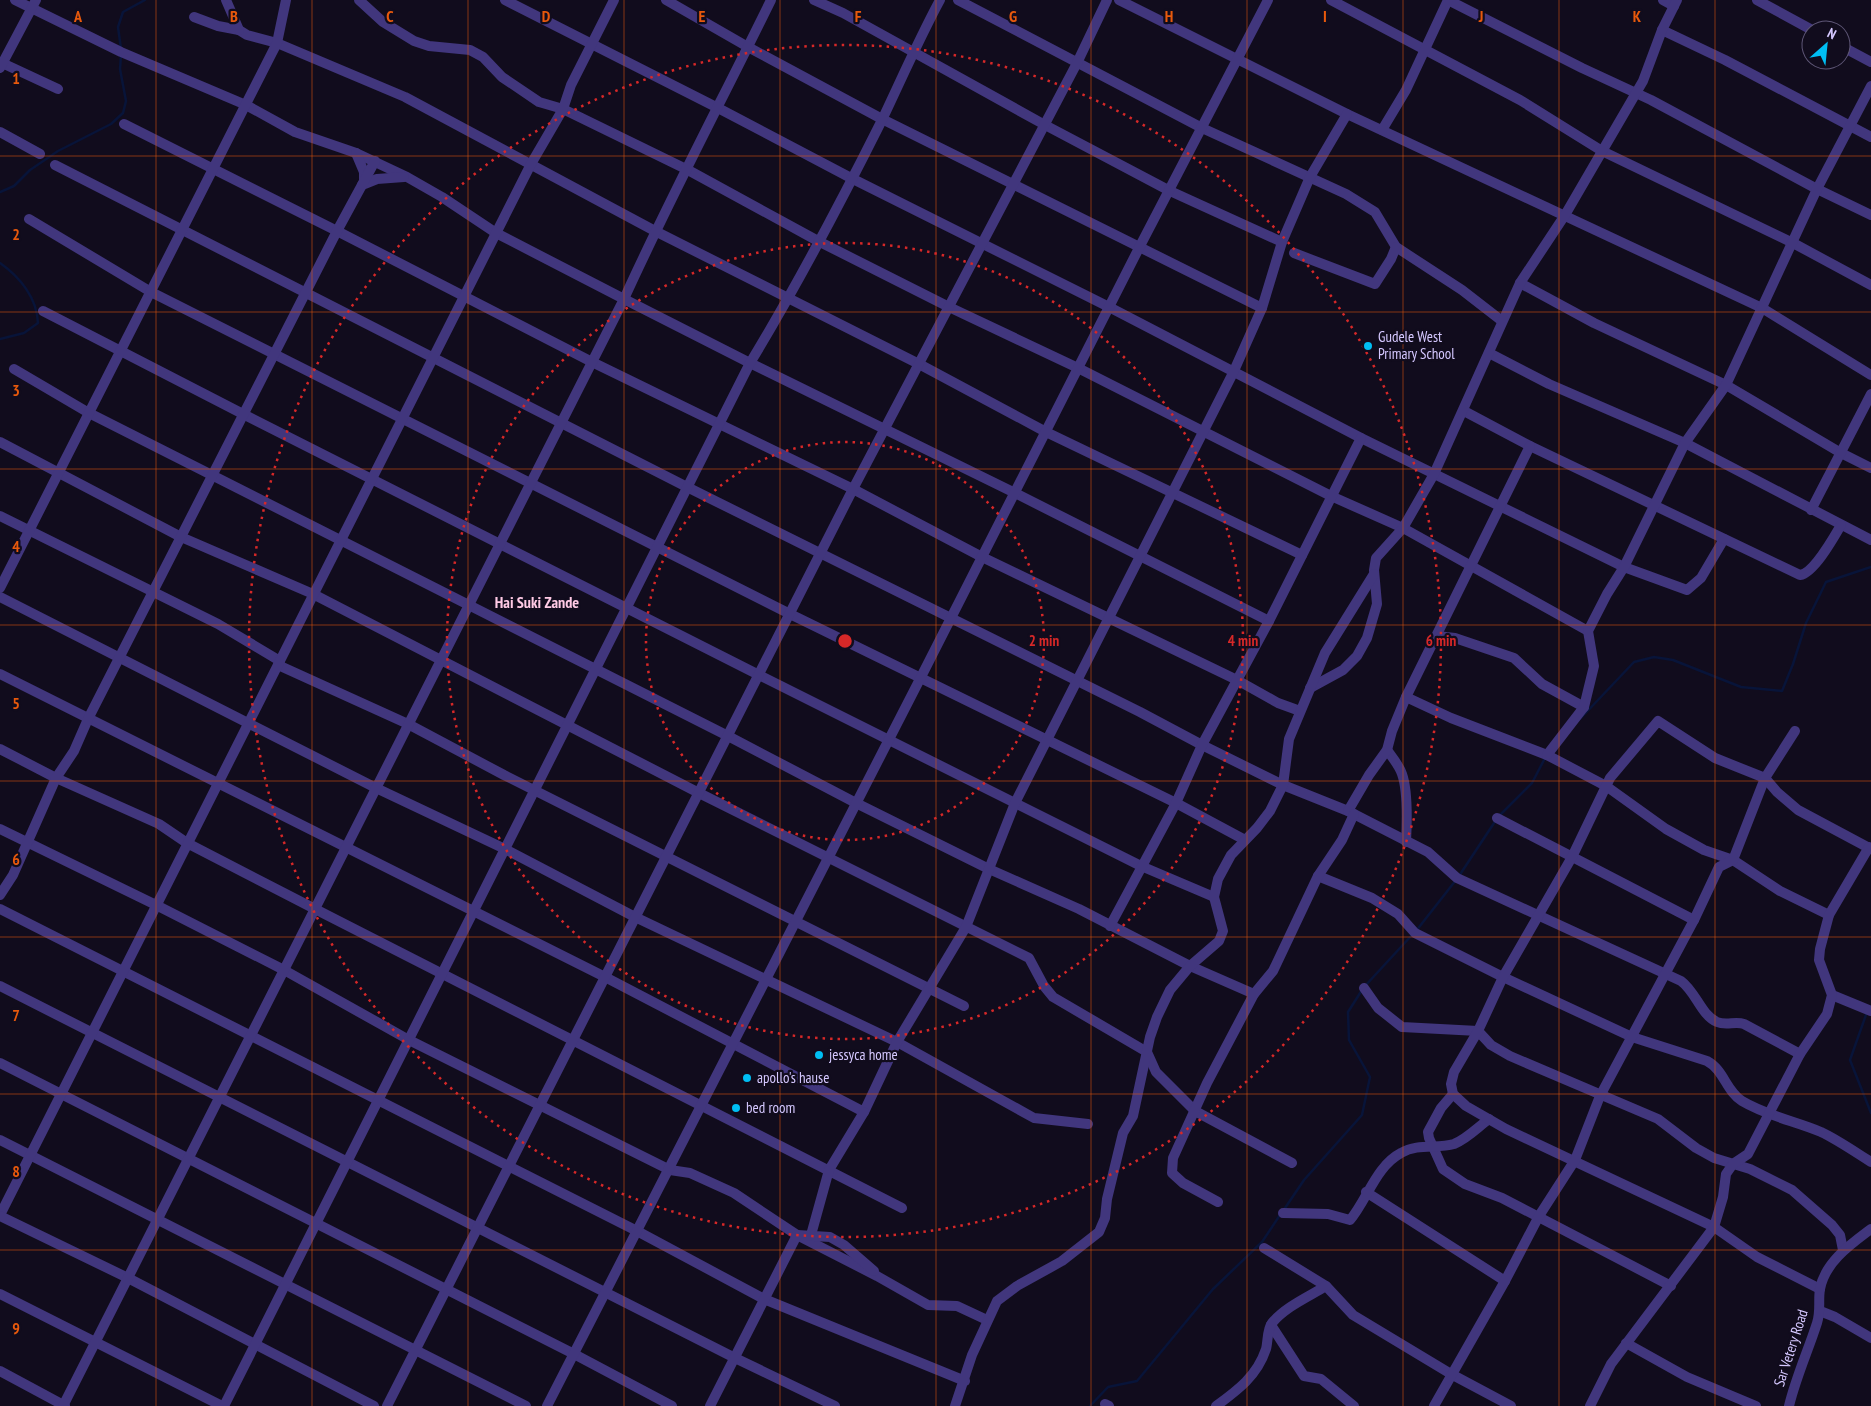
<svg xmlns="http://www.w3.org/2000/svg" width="1871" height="1406" font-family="'PT Sans Narrow',sans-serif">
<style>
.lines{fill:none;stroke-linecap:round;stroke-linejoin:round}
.stream{stroke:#081439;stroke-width:2.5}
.street{stroke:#41367d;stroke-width:10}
.grid{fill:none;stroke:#e8590c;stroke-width:1;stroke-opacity:0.55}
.ring{fill:none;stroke:#d62828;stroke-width:2.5;stroke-dasharray:2.5 5}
.poi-dot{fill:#00bef3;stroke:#110c1d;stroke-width:2}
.labels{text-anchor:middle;stroke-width:4.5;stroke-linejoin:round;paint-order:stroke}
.poi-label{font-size:15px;fill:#d5c8ff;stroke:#110c1d;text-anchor:start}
.street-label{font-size:15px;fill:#d5c8ff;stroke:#110c1d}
.neighbourhood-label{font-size:16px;font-weight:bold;fill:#ffcae5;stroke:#110c1d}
.grid-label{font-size:16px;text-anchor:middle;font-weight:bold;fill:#e8590c;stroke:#110c1d;stroke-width:4.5;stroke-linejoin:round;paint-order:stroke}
.centre{fill:#d62828;stroke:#110c1d;stroke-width:2.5}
.ring-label{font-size:15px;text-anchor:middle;font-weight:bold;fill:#d62828;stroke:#110c1d;stroke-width:4.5;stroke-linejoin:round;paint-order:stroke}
</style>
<rect width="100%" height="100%" fill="#110c1d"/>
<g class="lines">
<g class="stream">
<polyline points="121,49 118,27 123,12 145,0"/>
<polyline points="0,192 14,186 30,170 58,151 111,124 123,113 126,101 120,69 121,55"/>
<path d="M 0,263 C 20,277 37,298 38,323 L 24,333 L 0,339"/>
<polyline points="1580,719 1634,662 1654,657 1673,660 1741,687 1782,691 1793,664 1806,623 1826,582 1871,567"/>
<polyline points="1499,816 1532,783 1545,758"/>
<polyline points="1459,876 1496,820"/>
<polyline points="1416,931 1456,880"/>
<polyline points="1365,986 1412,935"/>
<polyline points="1867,1012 1850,1060 1871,1113"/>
<polyline points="1283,1211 1304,1180 1362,1115 1370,1077 1349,1040 1348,1012 1362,990"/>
<polyline points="1090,1406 1108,1387 1137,1381 1213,1289 1262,1242 1280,1215"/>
</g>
<g class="street">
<polyline points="15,0 121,52 246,105 295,132 356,153 407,177 442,197 496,233 624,299 750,363 1015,493 1269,621"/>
<polyline points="226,0 239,30 247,35 277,43 405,97 655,231 919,364 1046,432 1302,555"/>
<polyline points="359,0 383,22 414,41 429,46 470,50 483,57 502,77 539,102 563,109 688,170 818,241 949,307 1078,368 1331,496 1403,528 1588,631"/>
<polyline points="505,0 718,108 851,178 1109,307 1361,438 1624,567 1687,590 1701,578 1724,539"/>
<polyline points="666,0 748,47 882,119 1262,308"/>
<polyline points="814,0 843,13 1045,125 1170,191 1282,242"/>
<polyline points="958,0 1202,128 1346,194 1375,212 1396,247 1462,290 1502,321"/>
<polyline points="1119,0 1347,114 1762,308 1871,375"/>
<polyline points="1331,0 1520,100 1602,151 1793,243 1871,285"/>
<polyline points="1448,0 1582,68 1651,100 1817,189 1871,215"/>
<polyline points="1663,0 1674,6"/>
<polyline points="1757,0 1812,30"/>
<polyline points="194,17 218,26 239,30"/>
<polyline points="1662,30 1725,60 1871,137"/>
<polyline points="1841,46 1871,62"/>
<polyline points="0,62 58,89"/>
<polyline points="0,68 36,0"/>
<polyline points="124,124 337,231 592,362 853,489 982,557 1237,680 1278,703 1300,711"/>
<polyline points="1382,130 1406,90 1448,0"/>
<polyline points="0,132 40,154"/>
<polyline points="356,153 364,172 364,181"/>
<path d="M 55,165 L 687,487 L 1140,712 L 1202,745 L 1283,785 L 1348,811 L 1428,852 L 1457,878 L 1681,981 C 1696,992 1701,1015 1717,1022 C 1726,1026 1735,1021 1744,1024 L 1800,1054"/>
<polyline points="362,185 377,179 404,177"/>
<polyline points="29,219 151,292 790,614 1176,803 1245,840"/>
<polyline points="1294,253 1375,284 1391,259 1396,247"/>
<polyline points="1520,283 1594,323 1726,385 1841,453 1871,468"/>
<polyline points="43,311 243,414 759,675 1141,866 1214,897"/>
<polyline points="1489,353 1549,384 1685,443 1871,540"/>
<polyline points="14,369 89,413 728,736 856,803 989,869 1079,909 1190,966 1254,994"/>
<path d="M 1464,411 L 1530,446 L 1800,575 C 1814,573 1834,537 1841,525"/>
<polyline points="0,442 181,537 313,594 699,793 1029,958 1044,986 1053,997 1147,1052 1156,1072 1195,1111 1292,1163"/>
<polyline points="1811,510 1871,394"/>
<polyline points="0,516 218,624 280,661"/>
<polyline points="0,588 277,43 286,0"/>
<polyline points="0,597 376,788 505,849 635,917 897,1042 1034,1118 1088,1124"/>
<polyline points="1437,636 1455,638 1514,658 1542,684 1584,707"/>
<polyline points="278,665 408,724 504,775 964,1006"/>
<polyline points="0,674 605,977 864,1112 897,1042 966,927 1015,803 1233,373 1262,308 1282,242 1310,177 1347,114"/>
<polyline points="1310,688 1343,670 1357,656 1367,638 1377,604 1374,570 1376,558 1403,528 1434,474 1520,283 1565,215 1643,81 1662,30 1677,0"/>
<polyline points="1406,697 1451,718 1547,755 1606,786 1666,829 1704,850 1733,860 1780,891 1829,915"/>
<polyline points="0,749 56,778 159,824 187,843 315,909 902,1208"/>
<path d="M 1387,750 C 1392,757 1399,765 1402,774 C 1408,791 1407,823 1406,842"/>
<polyline points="1547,755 1584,707 1594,666 1588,631 1607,594 1624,567 1685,443 1726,385 1817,189 1871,86"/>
<polyline points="1348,811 1369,775 1387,750 1392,731 1406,697 1530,446"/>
<polyline points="1497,818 1694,920"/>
<polyline points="0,829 156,905 284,970 409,1040 670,1170 690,1173 734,1193 797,1235 877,1276 928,1305 957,1306 987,1320"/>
<path d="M 1318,876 L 1372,898 L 1398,914 L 1415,933 L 1503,977 L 1632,1037 L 1707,1061 C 1724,1070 1726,1091 1742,1101 C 1767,1116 1795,1121 1821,1132 C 1838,1140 1855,1152 1871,1162"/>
<polyline points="0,895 13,875 56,778 74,751 88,719 337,231 375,161"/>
<polyline points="0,909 637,1231 764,1299 965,1381"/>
<polyline points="1110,926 1176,803 1202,745 1269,621 1361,438"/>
<polyline points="0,986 735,1358 835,1406"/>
<polyline points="1364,988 1378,1008 1402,1027 1478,1031 1491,1045 1510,1056 1658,1119 1696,1148 1714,1158 1750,1169 1792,1190 1832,1225 1840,1235 1843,1250"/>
<polyline points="1832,995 1871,1011"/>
<polyline points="0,1063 574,1354 672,1406"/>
<polyline points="1453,1094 1441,1108 1428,1132 1429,1138 1443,1169 1465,1184 1502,1198 1671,1286"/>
<polyline points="0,1140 526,1406"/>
<polyline points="1366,1192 1505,1281"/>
<polyline points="1218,1202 1183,1183 1172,1173 1173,1158 1207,1083 1254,994 1273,971 1318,876 1342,840 1354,814"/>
<path d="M 1283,1213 L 1328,1214 L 1350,1220 C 1367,1200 1376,1166 1401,1153 C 1418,1143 1437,1149 1454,1144 C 1467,1139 1478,1127 1489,1119"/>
<polyline points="0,1215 531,164 563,109 571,85 614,0"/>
<polyline points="0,1216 128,1278 374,1406"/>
<polyline points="811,1235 829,1170 864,1112"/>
<polyline points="1264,1248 1326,1286 1353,1315 1451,1374 1511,1406"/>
<polyline points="1820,1289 1757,1257 1714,1227 1506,1129 1466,1106 1453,1094 1451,1084 1454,1072 1478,1031 1503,977 1572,857 1610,778 1658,721 1715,758 1765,778 1777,792 1798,810 1871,849"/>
<polyline points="0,1294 222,1406"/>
<polyline points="1820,1311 1835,1317 1871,1338"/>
<polyline points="1271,1325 1304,1376 1321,1379 1354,1406"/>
<polyline points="1626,1343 1687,1377 1756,1406"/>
<polyline points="0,1371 65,1406"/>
<polyline points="1105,1404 1109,1406"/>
<path d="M 63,1406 L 624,299 C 670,198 722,100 771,0"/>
<path d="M 224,1406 L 750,363 C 798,284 841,202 882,120 C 901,80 919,39 940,0"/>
<polyline points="387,1406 853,489 1077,63 1107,0"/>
<polyline points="547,1406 921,677 1140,246 1268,0"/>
<polyline points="710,1406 797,1235 830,1237 844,1245 874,1271"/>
<polyline points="955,1406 972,1355 997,1301 1017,1286 1062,1261 1099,1232 1105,1218 1107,1199 1123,1133 1133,1116 1150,1037 1157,1017 1170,990 1190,966 1219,941 1223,931 1214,897 1218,879 1231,855 1257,828 1270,811 1283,785 1289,739 1325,653 1374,574"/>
<path d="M 1216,1406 C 1238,1390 1257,1376 1266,1349 C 1268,1342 1267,1329 1272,1323 C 1285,1307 1308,1297 1326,1286"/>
<polyline points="1434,1406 1505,1281 1539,1216 1575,1160 1600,1096 1694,920 1719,867 1733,860 1765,778 1795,731"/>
<polyline points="1590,1406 1611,1364 1714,1227 1723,1197 1726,1174 1733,1164 1748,1154 1800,1054 1827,1014 1832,995 1819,960 1820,949 1829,915 1869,847"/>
<path d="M 1789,1406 C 1796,1377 1808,1351 1817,1323 C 1821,1311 1818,1300 1820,1289 C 1825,1262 1851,1244 1871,1229"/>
</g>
</g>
<path class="grid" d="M 156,0 L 156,1406M 312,0 L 312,1406M 468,0 L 468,1406M 624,0 L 624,1406M 780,0 L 780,1406M 936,0 L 936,1406M 1091,0 L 1091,1406M 1247,0 L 1247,1406M 1403,0 L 1403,1406M 1559,0 L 1559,1406M 1715,0 L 1715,1406M 0,156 L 1871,156M 0,312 L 1871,312M 0,469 L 1871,469M 0,625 L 1871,625M 0,781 L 1871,781M 0,937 L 1871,937M 0,1094 L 1871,1094M 0,1250 L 1871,1250"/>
<g class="ring">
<circle cx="845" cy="641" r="199"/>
<circle cx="845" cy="641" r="398"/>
<circle cx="845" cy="641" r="596"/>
</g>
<g class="poi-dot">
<circle cx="1368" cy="346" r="5"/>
<circle cx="819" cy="1055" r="5"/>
<circle cx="747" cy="1078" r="5"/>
<circle cx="736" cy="1108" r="5"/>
</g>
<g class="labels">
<g class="poi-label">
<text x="1378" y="342">Gudele West<tspan x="1378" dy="17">Primary School</tspan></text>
<text x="829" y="1060">jessyca home</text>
<text x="757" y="1083">apollo's hause</text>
<text x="746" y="1113">bed room</text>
</g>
<g class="street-label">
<text transform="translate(1791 1348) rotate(-72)" y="5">Sar Vetery Road</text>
</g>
<g class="neighbourhood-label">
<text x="537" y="608">Hai Suki Zande</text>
</g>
</g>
<g class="grid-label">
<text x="78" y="22">A</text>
<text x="234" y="22">B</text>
<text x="390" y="22">C</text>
<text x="546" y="22">D</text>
<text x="702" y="22">E</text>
<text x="858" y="22">F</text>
<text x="1013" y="22">G</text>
<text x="1169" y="22">H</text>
<text x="1325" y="22">I</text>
<text x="1481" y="22">J</text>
<text x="1637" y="22">K</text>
<text x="16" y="84">1</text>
<text x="16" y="240">2</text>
<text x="16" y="396">3</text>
<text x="16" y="552">4</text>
<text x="16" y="709">5</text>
<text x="16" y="865">6</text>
<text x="16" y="1021">7</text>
<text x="16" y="1177">8</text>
<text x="16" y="1334">9</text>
</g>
<circle cx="845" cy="641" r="8" class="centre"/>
<g class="ring-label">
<text x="1044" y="646">2 min</text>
<text x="1243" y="646">4 min</text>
<text x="1441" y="646">6 min</text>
</g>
<g transform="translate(1826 45) rotate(27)"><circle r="24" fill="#110c1d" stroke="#5f5777"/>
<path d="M0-4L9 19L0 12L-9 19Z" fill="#00bef3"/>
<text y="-8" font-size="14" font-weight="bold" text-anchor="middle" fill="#d5c8ff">N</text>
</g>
</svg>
